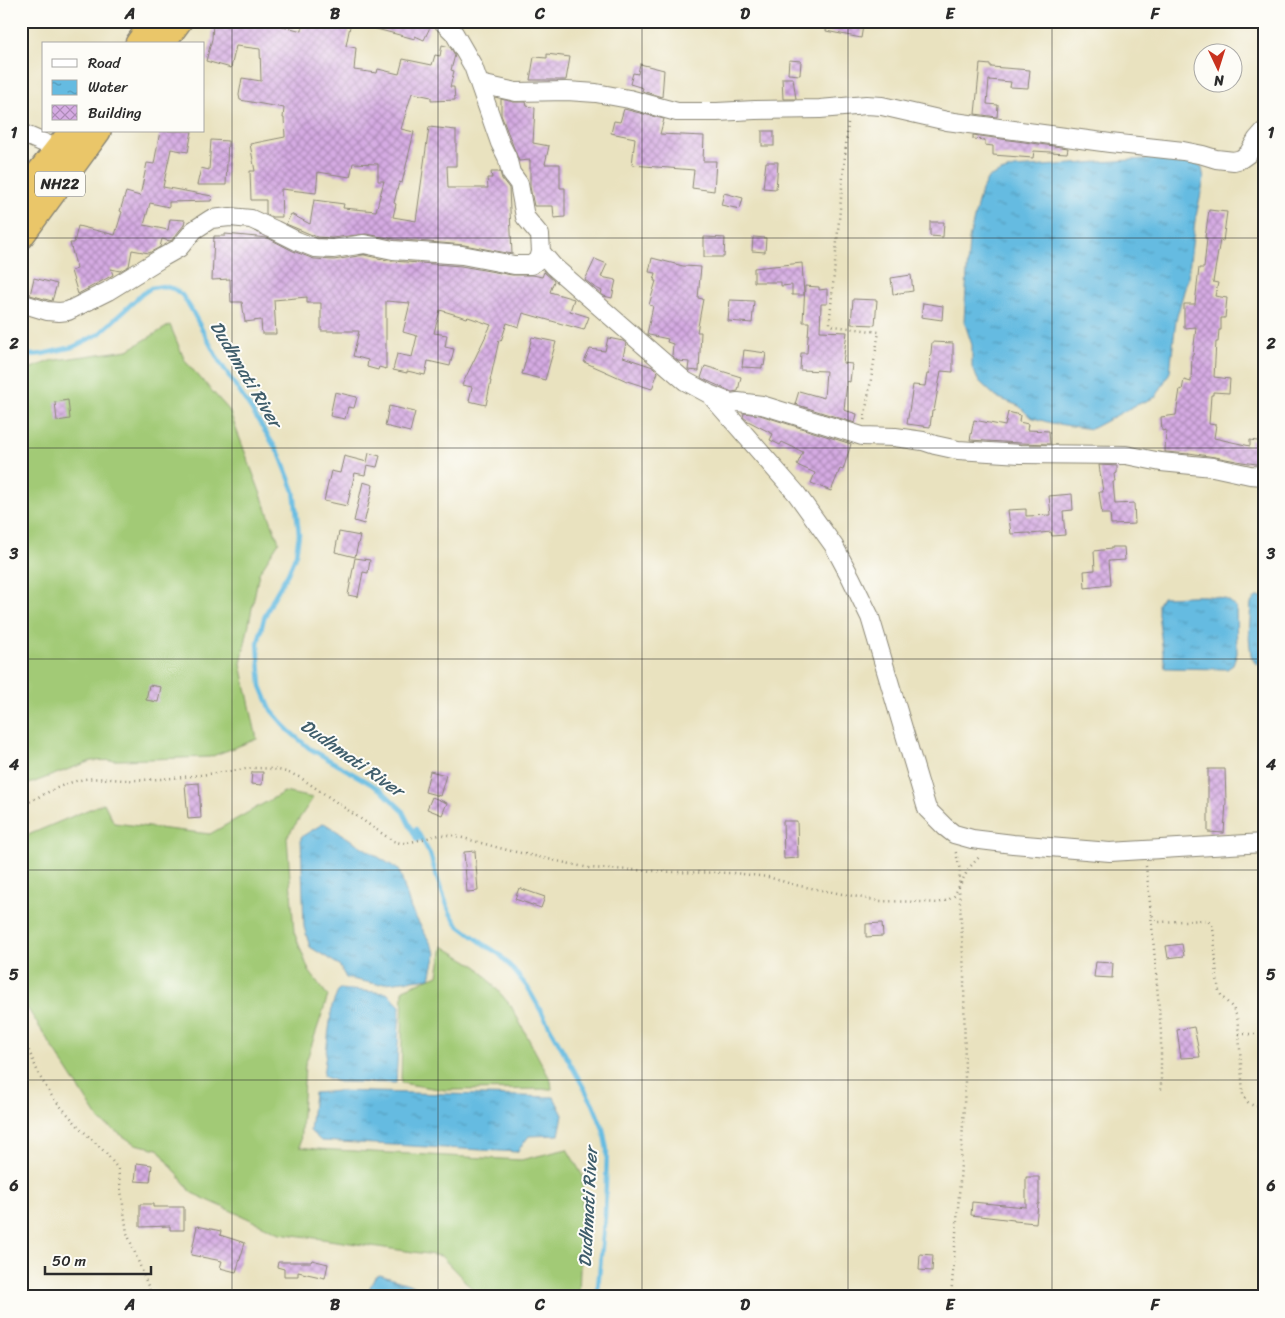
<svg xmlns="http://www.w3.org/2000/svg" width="1285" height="1318" font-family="Sriracha,sans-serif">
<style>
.grass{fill:#a2ca76;stroke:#667a50}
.water{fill:url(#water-ripples);stroke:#487386}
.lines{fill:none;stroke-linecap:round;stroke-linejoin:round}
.stream{stroke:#65bbe1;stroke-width:4.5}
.building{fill:url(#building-cross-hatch)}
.minor-casing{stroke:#8a8675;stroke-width:20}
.highway-casing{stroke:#8a8675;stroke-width:28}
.path{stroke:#8a8675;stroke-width:2.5;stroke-dasharray:1 4;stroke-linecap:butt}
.minor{stroke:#fff;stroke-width:18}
.highway{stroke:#eac669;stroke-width:25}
.grid{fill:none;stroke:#2b2b2b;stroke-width:1;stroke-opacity:0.55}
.labels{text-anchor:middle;stroke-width:4;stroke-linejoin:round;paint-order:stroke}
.shield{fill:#fdfcf7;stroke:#6a6a68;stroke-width:1}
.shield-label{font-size:15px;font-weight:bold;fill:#2b2b2b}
.water-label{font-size:18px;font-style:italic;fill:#3f5d6b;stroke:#fdfcf7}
.neatline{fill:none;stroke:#2b2b2b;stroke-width:2}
.grid-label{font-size:16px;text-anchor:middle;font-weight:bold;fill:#2b2b2b}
</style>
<defs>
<pattern id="water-ripples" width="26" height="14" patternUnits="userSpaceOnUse" patternTransform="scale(1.25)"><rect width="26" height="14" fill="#65bbe1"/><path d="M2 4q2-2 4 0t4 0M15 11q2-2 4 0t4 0" fill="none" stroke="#5398b7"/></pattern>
<pattern id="building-cross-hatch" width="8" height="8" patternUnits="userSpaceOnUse" patternTransform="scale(1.25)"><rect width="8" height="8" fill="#d5abe3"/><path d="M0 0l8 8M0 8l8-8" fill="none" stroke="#ad8bb8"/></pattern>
</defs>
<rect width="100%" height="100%" fill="#fdfcf7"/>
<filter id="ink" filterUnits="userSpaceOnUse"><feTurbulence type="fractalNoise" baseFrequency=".02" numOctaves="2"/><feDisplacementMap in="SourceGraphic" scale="10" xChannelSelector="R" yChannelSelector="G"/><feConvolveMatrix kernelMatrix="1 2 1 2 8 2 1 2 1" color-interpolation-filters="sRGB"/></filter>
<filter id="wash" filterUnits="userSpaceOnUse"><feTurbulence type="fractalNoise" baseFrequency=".0096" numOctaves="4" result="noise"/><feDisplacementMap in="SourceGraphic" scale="20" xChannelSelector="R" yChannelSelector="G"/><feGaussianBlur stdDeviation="1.12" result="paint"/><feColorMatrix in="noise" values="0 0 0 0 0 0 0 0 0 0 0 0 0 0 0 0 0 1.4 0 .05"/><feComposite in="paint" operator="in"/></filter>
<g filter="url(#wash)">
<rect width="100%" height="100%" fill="#e9e2bf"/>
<g class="grass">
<polygon points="170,325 185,361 229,410 279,542 259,573 241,664 257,739 210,757 91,761 21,787 21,372 50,361 128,350"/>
<polygon points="284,792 313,798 287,837 294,932 309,971 328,996 305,1065 300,1147 317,1149 521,1160 567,1149 583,1176 579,1297 480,1297 441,1256 280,1233 192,1193 158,1149 135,1144 100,1121 24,1003 21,1000 21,838 104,803 114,823 210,834"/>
<polygon points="443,946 478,967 511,1006 551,1081 552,1089 445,1090 401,1083 403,989 438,975"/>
</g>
<g class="water">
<polygon points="1174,157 1195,160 1202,168 1204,179 1195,221 1188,277 1176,320 1170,372 1156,397 1134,406 1091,429 1051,423 1030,417 1019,406 996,397 978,380 972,367 972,345 964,321 969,239 980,194 988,178 1001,172 1014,168"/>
<path d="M 1162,597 C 1178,597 1214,593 1227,600 C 1231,602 1233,604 1236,608 L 1237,653 L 1233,665 L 1227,669 L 1165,668 L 1158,614 L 1158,604 Z"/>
<polygon points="1256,597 1264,597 1264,666 1255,663 1251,656 1249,636 1251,603"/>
<polygon points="324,823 399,870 411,909 436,953 430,978 377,984 346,978 339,965 310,947 304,927 301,837"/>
<polygon points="339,989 387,993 400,1006 396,1083 338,1082 323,1076 332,1006"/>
<polygon points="339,1091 554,1097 563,1115 559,1135 529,1136 517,1152 321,1141 310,1131 314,1093"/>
<polygon points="380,1275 415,1286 440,1297 365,1297 375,1277"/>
</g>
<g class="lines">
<polyline class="stream" points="21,356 42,354 73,347 99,334 141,295 151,288 163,286 174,289 182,295 190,307 219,361 247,403 280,455 294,491 299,534 296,554 288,573 274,597 264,618 258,643 261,686 271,710 288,730 309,748 381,790 402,810 417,840 416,829 430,854 438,881 450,913 458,925 485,945 499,954 512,968 528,988 593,1104 603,1129 607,1150 605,1216 597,1297"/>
</g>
<g id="blocks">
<g class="building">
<polygon points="213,21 275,21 275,24 302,31 303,21 351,21 346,46 356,48 354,70 377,73 378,69 399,74 403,59 432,65 435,55 440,56 442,45 450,47 455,55 451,70 454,71 450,87 454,87 455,100 431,101 431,97 412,93 401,129 414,132 402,183 399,182 394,203 396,204 393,217 416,221 429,127 456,130 456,166 447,166 448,188 488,188 487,178 492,178 491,172 500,172 502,179 509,188 512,254 464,245 394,239 366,234 332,238 317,237 286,224 291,214 310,224 314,200 344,204 343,208 376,211 384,181 378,181 378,164 353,163 350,177 318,172 316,193 281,189 282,217 272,217 266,214 266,200 251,200 250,171 255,171 250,144 285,137 284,118 283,118 284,108 240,100 239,95 242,78 261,81 260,49 236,46 231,68 206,61 212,39"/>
<polygon points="362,21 398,21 414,26 416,21 432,21 432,23 424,40 415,36 415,39 361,25"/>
<polygon points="827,21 861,21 860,26 863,26 861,38 826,31"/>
<polygon points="547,54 570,57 566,80 530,80 534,57 547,58"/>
<polygon points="789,60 801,61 800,75 788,74"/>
<polygon points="640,64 664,70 662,97 642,91 643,88 630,84 633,73 638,74"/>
<polygon points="980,64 991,65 991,67 1030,70 1028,88 1010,87 1011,82 989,80 987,104 998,105 997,117 975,114"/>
<polygon points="782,78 793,78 796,99 783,99"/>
<polygon points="501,99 514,102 526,102 527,106 535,108 533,143 549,146 545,164 560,164 560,188 565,188 565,217 554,218 553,206 534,206 530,187 530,160 519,161 501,115"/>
<polygon points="624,109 664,119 660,134 704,136 703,161 716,161 714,191 692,188 694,170 632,165 635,138 611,133 614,121 620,122"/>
<polygon points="160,131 192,131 188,152 171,149 163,187 212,196 211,201 169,202 169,207 150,203 144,225 168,230 170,219 185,220 184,225 172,240 170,241 162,239 160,247 149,253 132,250 129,266 120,271 111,269 113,275 78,294 71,271 77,269 70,243 74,243 78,226 115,235 122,212 120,211 126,192 140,196 147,163 154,164"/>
<rect x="762" y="131" width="12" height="15"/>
<polygon points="973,135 1068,148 1067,153 1034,151 1033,158 993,155 993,146 985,145 985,140 973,139"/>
<polygon points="211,140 228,141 226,185 197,185 201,168 209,170"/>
<polygon points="766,162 778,162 776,189 763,188"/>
<polygon points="724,193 743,198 740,209 721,205"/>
<polygon points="1209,210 1227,212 1223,241 1220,240 1213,282 1218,283 1215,296 1227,298 1225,318 1221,318 1221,330 1219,330 1218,342 1216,342 1214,377 1230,379 1229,393 1213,392 1213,395 1211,395 1209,424 1216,425 1214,438 1250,446 1250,440 1264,442 1264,465 1242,462 1215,457 1189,453 1189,454 1165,452 1166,430 1162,431 1161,417 1176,415 1180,389 1182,390 1184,380 1191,382 1192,355 1193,355 1196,327 1184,328 1184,304 1195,304 1199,268 1204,268 1207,238 1205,238"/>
<polygon points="930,222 944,222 943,237 930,236"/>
<polygon points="225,234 268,238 293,251 314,259 334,260 364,255 392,261 461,266 512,275 533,275 542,277 544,272 554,281 550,292 574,299 570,311 589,317 584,330 523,313 519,327 507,323 501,341 499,340 490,381 491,381 486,405 469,401 472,387 462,385 491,325 468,317 467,318 440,310 434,333 447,335 445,347 454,349 450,366 428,361 425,375 407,371 407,373 393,370 397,354 412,357 417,336 403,332 410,303 386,301 386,369 379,367 378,370 367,367 368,360 353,356 359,331 321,331 321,303 307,303 307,297 274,300 276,334 262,334 261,320 245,322 242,302 231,302 230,279 212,280 214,236 225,236"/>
<polygon points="704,237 725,238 724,257 704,257"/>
<polygon points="753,237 766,238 765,252 752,251"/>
<polygon points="652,258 683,266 701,267 698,298 703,299 697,332 701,332 699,371 688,370 689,362 678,361 672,356 673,344 667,342 668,339 649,335 647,334 653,306 649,305 656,281 654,281 656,273 649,272"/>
<polygon points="595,259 607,264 601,277 616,280 612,298 604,296 601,294 602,291 594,287 585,280"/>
<polygon points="802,263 804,295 792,295 792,285 781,286 781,282 754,282 754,268"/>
<polygon points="911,275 913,291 893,294 891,278"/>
<polygon points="34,278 57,284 52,301 30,295"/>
<polygon points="805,286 819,287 819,290 827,289 827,304 821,304 820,331 847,332 843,363 852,364 850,382 847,381 844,410 857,414 855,423 795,404 799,391 824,398 826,371 800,370 801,353 807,353 809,322 803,322"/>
<polygon points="853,299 877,300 875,325 851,324"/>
<polygon points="730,300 754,301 752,323 728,321"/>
<polygon points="923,303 943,306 942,320 921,317"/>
<polygon points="532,337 556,342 545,380 522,374"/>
<polygon points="608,338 623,341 626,343 623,357 653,367 658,372 652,389 627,381 584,362 590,349 605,351"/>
<polygon points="932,342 953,343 953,372 941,371 934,411 932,411 930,427 907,424 913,385 925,386 927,374 929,374"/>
<polygon points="744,350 766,353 764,366 762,365 762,368 742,367"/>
<polygon points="705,366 741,377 738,391 732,392 701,378"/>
<polygon points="335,392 357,397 354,408 348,407 345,419 330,416"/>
<polygon points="68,400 70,419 57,421 55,402"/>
<polygon points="389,406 415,412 410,432 385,426"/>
<polygon points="1008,412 1020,415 1019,422 1028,424 1027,430 1049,431 1050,444 1020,443 970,440 974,420 1005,426"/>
<polygon points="744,413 760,415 851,444 843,470 840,469 831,491 811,483 815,473 797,465 803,452 782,442 780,445 770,440 773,434 748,421 743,417"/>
<polygon points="369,453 380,456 377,467 367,465 365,475 355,473 347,506 324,501 331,471 340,473 344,456 367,462"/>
<polygon points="1099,465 1117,466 1117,473 1115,474 1116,482 1113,482 1115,504 1134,503 1135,524 1111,525 1110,514 1102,514 1099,492 1103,492"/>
<polygon points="363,482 373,485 364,524 354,521"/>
<polygon points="1072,494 1073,510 1063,511 1065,535 1052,536 1051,532 1030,534 1030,533 1011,534 1008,510 1026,509 1026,516 1051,515 1049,496"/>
<polygon points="339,532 360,536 355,557 335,552"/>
<polygon points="1111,547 1124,547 1125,560 1108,561 1110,585 1085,588 1084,571 1095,570 1094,551 1111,549"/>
<polygon points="355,558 370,560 368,573 363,572 358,597 348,595"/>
<polygon points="149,685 161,687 158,702 146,700"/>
<polygon points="1208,769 1225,769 1226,802 1224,833 1208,832"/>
<polygon points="430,771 446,775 440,796 425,792"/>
<polygon points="252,772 263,772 262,785 251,784"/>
<polygon points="199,783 201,818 188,819 185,784"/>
<polygon points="432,797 447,803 442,815 427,809"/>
<polygon points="783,821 797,821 798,858 784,859"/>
<polygon points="475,851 478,891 467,892 464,852"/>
<polygon points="519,888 545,897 541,908 515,899"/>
<polygon points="882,923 883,936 866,937 866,924"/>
<polygon points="1182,944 1184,956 1168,958 1166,946"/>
<polygon points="1096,962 1113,963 1112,978 1094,977"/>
<polygon points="1194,1027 1200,1057 1181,1058 1177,1030"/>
<polygon points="137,1163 152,1165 150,1182 135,1181"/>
<polygon points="1026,1177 1039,1177 1039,1204 1038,1204 1036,1223 1014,1221 1014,1220 971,1215 972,1202 1026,1207"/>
<polygon points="140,1204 153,1204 153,1207 184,1207 184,1230 170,1230 170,1226 140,1227"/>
<polygon points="197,1226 221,1231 220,1235 245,1243 236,1272 220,1268 222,1261 191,1255"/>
<polygon points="920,1254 933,1255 932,1271 919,1270"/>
<polygon points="312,1260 328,1264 325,1278 298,1272 298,1276 284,1276 284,1269 277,1267 278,1262 311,1262"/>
</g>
</g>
</g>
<g filter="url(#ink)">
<use href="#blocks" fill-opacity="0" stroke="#8a8675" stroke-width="1"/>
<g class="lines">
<defs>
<g id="minor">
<polyline points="442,21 454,33 473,66 500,143 507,157 511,173 519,184 525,217 540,235 541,252 553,266 685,381 709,394 731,403 738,402 762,405 862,436 895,437 923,441 935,445 958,450 1020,454 1126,455 1161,462 1213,467 1250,475 1264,476"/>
<polyline points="480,84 516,92 567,91 596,93 629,99 677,112 717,112 755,110 820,109 866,105 882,106 947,121 1110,143 1183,151 1203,155 1216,159 1234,161 1241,159 1248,154 1257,139 1264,131"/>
<polyline points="21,133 58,149"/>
<polyline points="21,303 47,311 59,312 68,311 108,291 163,257 179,248 194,230 211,219 230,217 251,219 275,230 297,241 315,248 333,249 364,244 393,250 462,255 514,265 531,265 539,259 541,252"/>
<polyline points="713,398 796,493 834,546 851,578 870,617 927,809 945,827 954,834 972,839 1013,844 1110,852 1264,843"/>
</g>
<g id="highway">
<polyline points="138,44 154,21"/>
<polyline points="162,44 179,21"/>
<polyline points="21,196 72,131"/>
<polyline points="21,236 98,131"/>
</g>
</defs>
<use href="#minor" class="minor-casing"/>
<use href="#highway" class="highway-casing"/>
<g class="path">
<polyline points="848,123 830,317 830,324 834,326 879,332 864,421"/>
<path d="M 21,806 C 41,796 62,783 85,779 C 103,777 121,781 139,780 C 177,779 215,773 253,768 C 271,768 285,770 301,778 L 393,841 L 400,843 L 407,843 L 439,835 L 452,835 L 507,850 L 589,868 L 675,872 L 734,873 L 768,877 L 795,885 L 879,901 L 924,902 L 938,903 L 948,900 L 954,896 L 969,868 L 980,856"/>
<path d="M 1146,866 L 1151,912 L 1153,917 L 1158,922 L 1207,920 L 1212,925 L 1214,934 L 1217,978 L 1219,991 L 1222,997 L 1233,1008 L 1237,1017 L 1239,1034 L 1243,1095 C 1248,1105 1252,1106 1264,1107"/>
<polyline points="1151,914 1161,1032 1161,1092"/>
<polyline points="21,1032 40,1077 53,1098 81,1129 106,1153 118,1169 127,1233 150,1291 151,1297"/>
<polyline points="1239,1034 1264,1034"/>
<polyline points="951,1297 960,1182 965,1085 964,972 959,887 960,870 955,849"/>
</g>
<use href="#minor" class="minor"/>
<use href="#highway" class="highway"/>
</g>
</g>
<path class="grid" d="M 232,21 L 232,1297M 438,21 L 438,1297M 642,21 L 642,1297M 848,21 L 848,1297M 1052,21 L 1052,1297M 21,238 L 1264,238M 21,448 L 1264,448M 21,659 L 1264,659M 21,870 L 1264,870M 21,1080 L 1264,1080"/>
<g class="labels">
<rect class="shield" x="35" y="171.5" width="50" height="25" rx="4"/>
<g class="shield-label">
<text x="60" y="189">NH22</text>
</g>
<g class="water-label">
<text transform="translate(246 374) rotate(59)" y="6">Dudhmati River</text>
<text transform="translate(352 758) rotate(35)" y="6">Dudhmati River</text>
<text transform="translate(588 1207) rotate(-87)" y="6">Dudhmati River</text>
</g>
</g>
<rect width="1285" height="1318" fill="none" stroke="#fdfcf7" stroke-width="55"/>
<rect x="42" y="42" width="162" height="90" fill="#fdfcf7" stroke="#a9a8a5"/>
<rect x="52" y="59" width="25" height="8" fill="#ffffff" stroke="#a9a8a5"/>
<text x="88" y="68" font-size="15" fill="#2b2b2b">Road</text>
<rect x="52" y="80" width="25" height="15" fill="url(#water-ripples)" stroke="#a9a8a5"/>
<text x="88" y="92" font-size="15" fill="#2b2b2b">Water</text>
<rect x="52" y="105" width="25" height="15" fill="url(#building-cross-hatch)" stroke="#a9a8a5"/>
<text x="88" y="118" font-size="15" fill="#2b2b2b">Building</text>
<g transform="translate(1218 68) rotate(176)"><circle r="24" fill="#fdfcf7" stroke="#a9a8a5"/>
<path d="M0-4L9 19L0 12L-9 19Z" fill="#c8321e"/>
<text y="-8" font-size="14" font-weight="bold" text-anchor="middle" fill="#2b2b2b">N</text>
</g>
<path d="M45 1266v8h106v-8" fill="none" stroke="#2b2b2b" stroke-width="2.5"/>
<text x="52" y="1266" font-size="15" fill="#2b2b2b" stroke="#fdfcf7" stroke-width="4" paint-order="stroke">50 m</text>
<rect x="28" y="28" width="1230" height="1262" class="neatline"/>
<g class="grid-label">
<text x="130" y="19">A</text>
<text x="335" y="19">B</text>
<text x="540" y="19">C</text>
<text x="745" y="19">D</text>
<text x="950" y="19">E</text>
<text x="1155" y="19">F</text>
<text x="14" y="138">1</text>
<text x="1271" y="138">1</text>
<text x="14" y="349">2</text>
<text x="1271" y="349">2</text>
<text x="14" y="559">3</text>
<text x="1271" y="559">3</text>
<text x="14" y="770">4</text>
<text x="1271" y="770">4</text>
<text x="14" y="980">5</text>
<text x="1271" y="980">5</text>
<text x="14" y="1191">6</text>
<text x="1271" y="1191">6</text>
<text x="130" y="1310">A</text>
<text x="335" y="1310">B</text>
<text x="540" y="1310">C</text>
<text x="745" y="1310">D</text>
<text x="950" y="1310">E</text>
<text x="1155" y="1310">F</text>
</g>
</svg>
